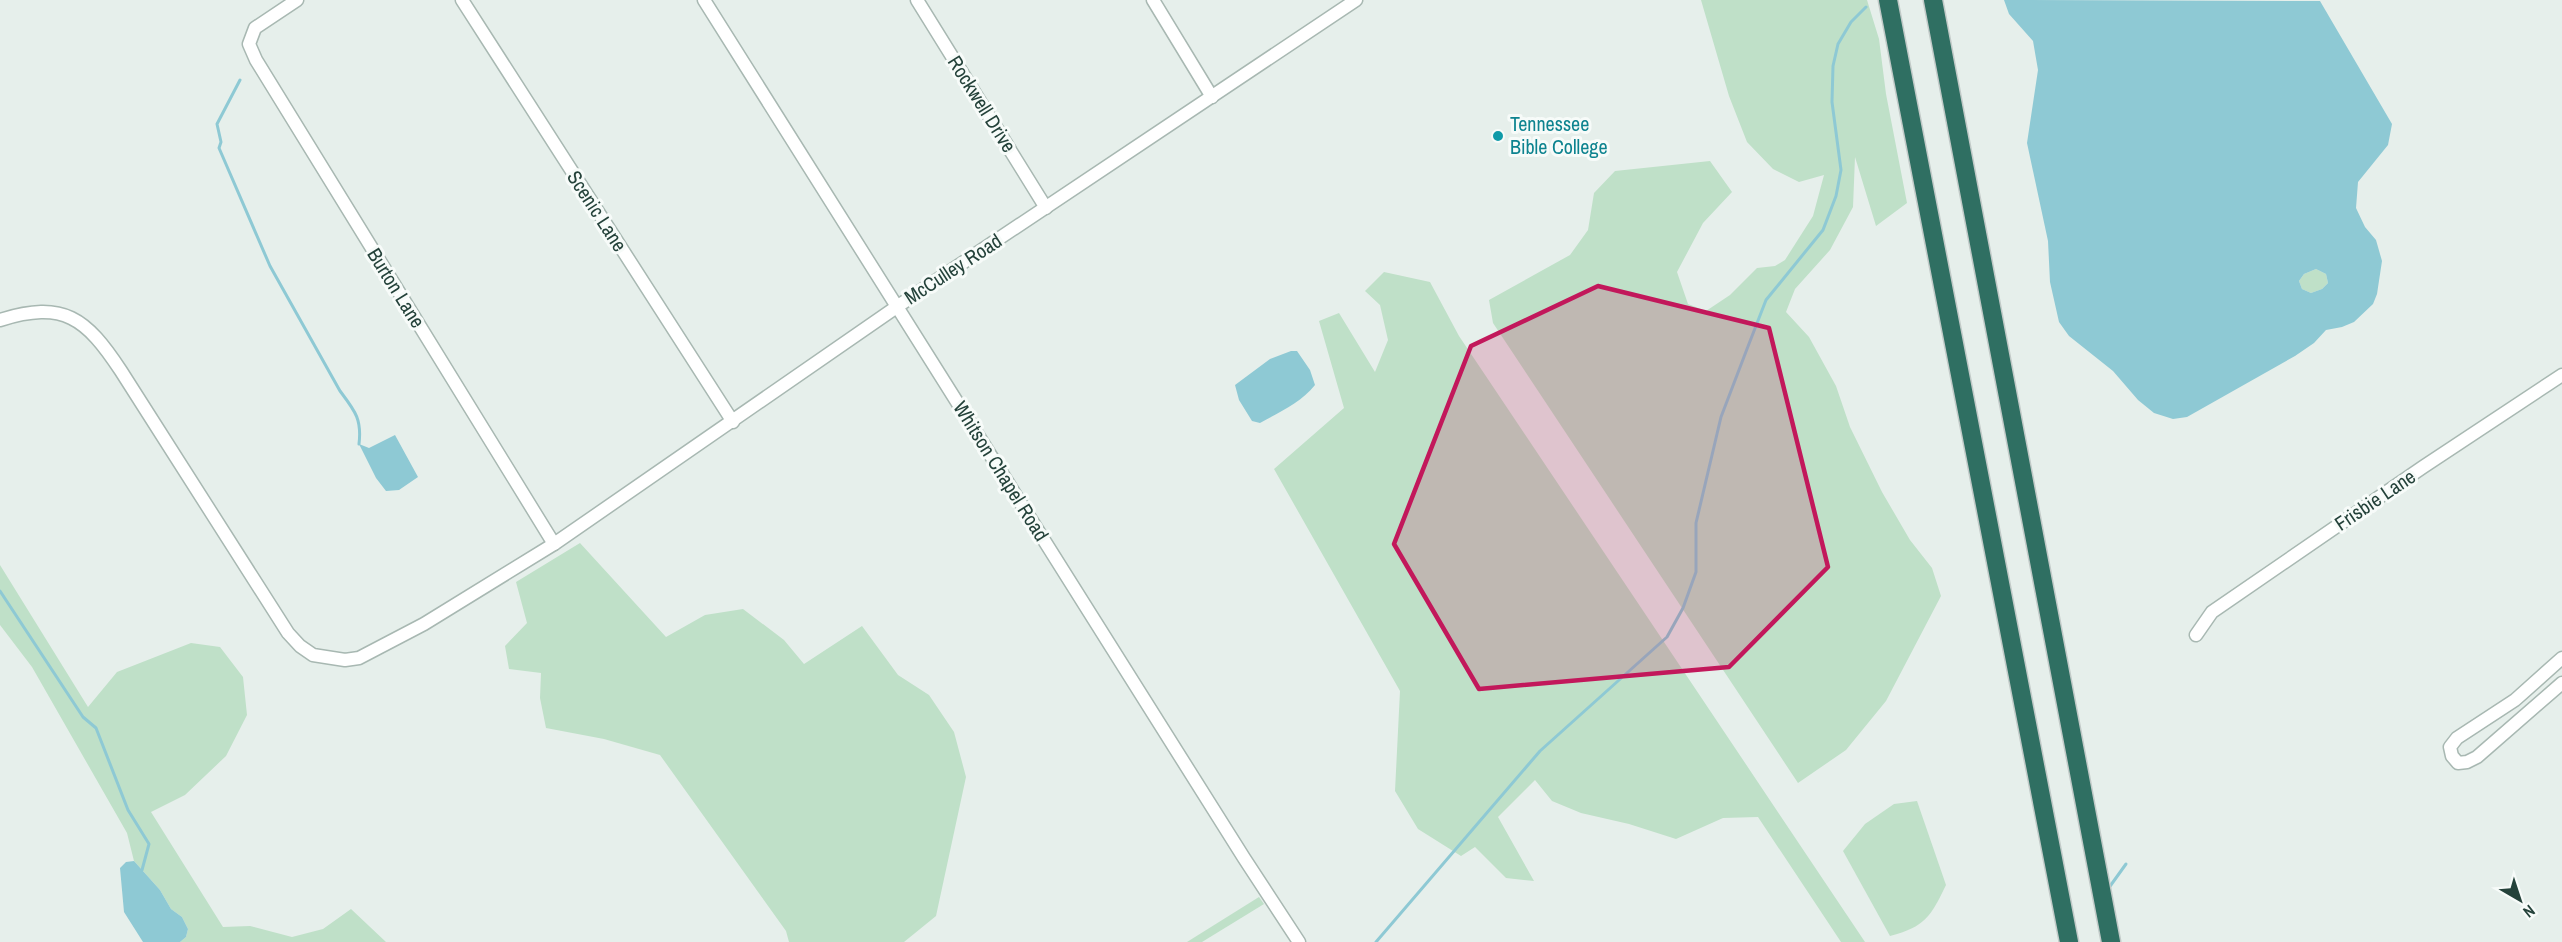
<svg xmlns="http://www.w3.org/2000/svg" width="2562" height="942" font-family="'Archivo Narrow',sans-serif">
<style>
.green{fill:#bfe0c8}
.water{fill:#8ec9d4;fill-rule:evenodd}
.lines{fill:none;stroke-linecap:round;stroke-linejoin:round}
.stream{stroke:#8ec9d4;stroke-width:3}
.minor-casing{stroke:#a8b8b2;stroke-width:15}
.motorway-casing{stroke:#c2cac8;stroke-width:21}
.minor{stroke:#fff;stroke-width:12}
.motorway{stroke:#2f6f62;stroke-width:18}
.marked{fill:#c2185b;fill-opacity:0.2;stroke:#c2185b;stroke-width:4.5;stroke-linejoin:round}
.culture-dot{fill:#0f9aa8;stroke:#f7fbf9;stroke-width:2}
.labels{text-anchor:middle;stroke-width:6;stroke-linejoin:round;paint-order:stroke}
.street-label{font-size:20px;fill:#24423a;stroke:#f7fbf9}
.culture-label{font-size:20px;fill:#0d838f;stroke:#f7fbf9;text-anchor:start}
</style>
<rect width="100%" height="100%" fill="#e6efeb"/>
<g class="green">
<polygon points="1701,0 1867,0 1879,39 1886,94 1907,203 1876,226 1855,157 1853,207 1830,250 1795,289 1786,312 1809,337 1836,386 1850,427 1882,492 1910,540 1932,568 1941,596 1886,701 1846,750 1798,783 1493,323 1489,300 1570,255 1588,230 1594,193 1615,171 1710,161 1732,192 1703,223 1677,272 1688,304 1706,311 1730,295 1757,268 1775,266 1785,260 1813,216 1824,175 1799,182 1773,169 1747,142 1729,96"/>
<polygon points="2316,269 2326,274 2328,283 2322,289 2311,293 2302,289 2299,281 2304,274"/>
<polygon points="1384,272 1430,282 1459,336 1865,942 1841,942 1758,817 1723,818 1676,839 1629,824 1581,813 1552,801 1535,780 1498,817 1534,881 1506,878 1475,847 1461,856 1418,829 1395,791 1400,691 1274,469 1344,408 1319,321 1339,313 1375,372 1388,340 1380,305 1365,291"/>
<polygon points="580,543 666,637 705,615 743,609 784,640 804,664 862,626 898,675 929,695 954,732 966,777 936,916 904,942 789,942 786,931 660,755 604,739 546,728 540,698 541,673 509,669 505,646 527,623 516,582"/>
<polygon points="0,565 88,707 117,672 191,643 220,647 243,677 247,715 226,756 185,795 151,812 223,927 250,926 292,937 323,929 351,909 386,942 180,942 186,937 188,929 182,917 171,909 160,890 134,861 127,833 32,667 0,625"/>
<path d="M 1917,801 L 1946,885 C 1931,916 1925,927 1890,936 L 1843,851 L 1865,824 L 1894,804 Z"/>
<polygon points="1259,897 1264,904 1202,942 1187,942"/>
</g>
<g class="water">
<path d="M 2004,0 L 2320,1 L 2392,124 L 2388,145 L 2358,182 L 2356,208 L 2365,227 L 2376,240 L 2382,261 L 2377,294 L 2373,304 L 2354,322 L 2342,327 L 2326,330 L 2314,343 L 2295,356 L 2187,417 L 2173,419 L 2154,413 L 2138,400 L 2113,371 L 2069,336 L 2059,322 L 2050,282 L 2048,241 L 2027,143 L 2038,70 L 2033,41 L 2009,14 ZM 2316,269 L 2326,274 L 2328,283 L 2322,289 L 2311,293 L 2302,289 L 2299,281 L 2304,274 Z"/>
<path d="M 1291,351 L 1297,351 L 1310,370 L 1315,385 C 1301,403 1279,412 1260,423 L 1252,421 L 1239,400 L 1235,385 L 1270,359 Z"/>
<polygon points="395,435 418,477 399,490 386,491 376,478 359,444 369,448"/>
<polygon points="134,861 160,890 171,909 182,917 188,929 186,937 180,942 143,942 124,912 120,868 126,862"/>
</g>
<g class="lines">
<g class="stream">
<path d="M 240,80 L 217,124 L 221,142 L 219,148 L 270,266 L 340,391 C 355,411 362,419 359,444"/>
<polyline points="0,591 83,717 96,728 128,810 149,844 142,870"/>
<polyline points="2108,889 2126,864"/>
<polyline points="1376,942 1540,751 1667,637 1683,608 1696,572 1696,523 1721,417 1747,349 1766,300 1823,230 1836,196 1841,170 1832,102 1833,66 1838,44 1851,22 1866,7"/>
</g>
<defs>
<g id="minor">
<polyline points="297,0 255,28 249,44 256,60 554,544"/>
<polyline points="462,0 733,422"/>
<polyline points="704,0 1244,858 1299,942"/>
<polyline points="917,0 1046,208"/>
<polyline points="1153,0 1212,97"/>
<path d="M 0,320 C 64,300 86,318 121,371 L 288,633 L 300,646 L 313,655 L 345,660 L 359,658 L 424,624 L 554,544 L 898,306 L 1356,0"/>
<polyline points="2196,635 2212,612 2423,467 2562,375"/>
<polyline points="2562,658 2515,700 2457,738 2450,747 2452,756 2458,763 2467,762 2477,757 2562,683"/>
</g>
<g id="motorway">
<polyline points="1888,0 2069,942"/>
<polyline points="1933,0 2111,942"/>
</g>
</defs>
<use href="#minor" class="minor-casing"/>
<use href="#motorway" class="motorway-casing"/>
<use href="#minor" class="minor"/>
<use href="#motorway" class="motorway"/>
</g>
<path class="marked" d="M 1598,286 L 1769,328 L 1828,567 L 1729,667 L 1479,689 L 1394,544 L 1471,346 Z"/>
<circle class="culture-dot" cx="1498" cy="136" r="6"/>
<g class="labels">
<g class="street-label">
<text transform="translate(982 104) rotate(58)" y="7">Rockwell Drive</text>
<text transform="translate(597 211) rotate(57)" y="7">Scenic Lane</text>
<text transform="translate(953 269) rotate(-33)" y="7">McCulley Road</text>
<text transform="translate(396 288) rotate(58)" y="7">Burton Lane</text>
<text transform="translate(1001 471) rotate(58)" y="7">Whitson Chapel Road</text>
<text transform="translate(2375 500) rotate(-34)" y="7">Frisbie Lane</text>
</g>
<g class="culture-label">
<text x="1510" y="131">Tennessee<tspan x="1510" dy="23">Bible College</tspan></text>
</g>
</g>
<g transform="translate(2520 900) rotate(141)" stroke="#f7fbf9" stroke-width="4.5" paint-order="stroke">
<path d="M0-4.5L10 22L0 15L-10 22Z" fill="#24423a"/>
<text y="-9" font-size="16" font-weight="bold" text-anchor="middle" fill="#24423a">N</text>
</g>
</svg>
